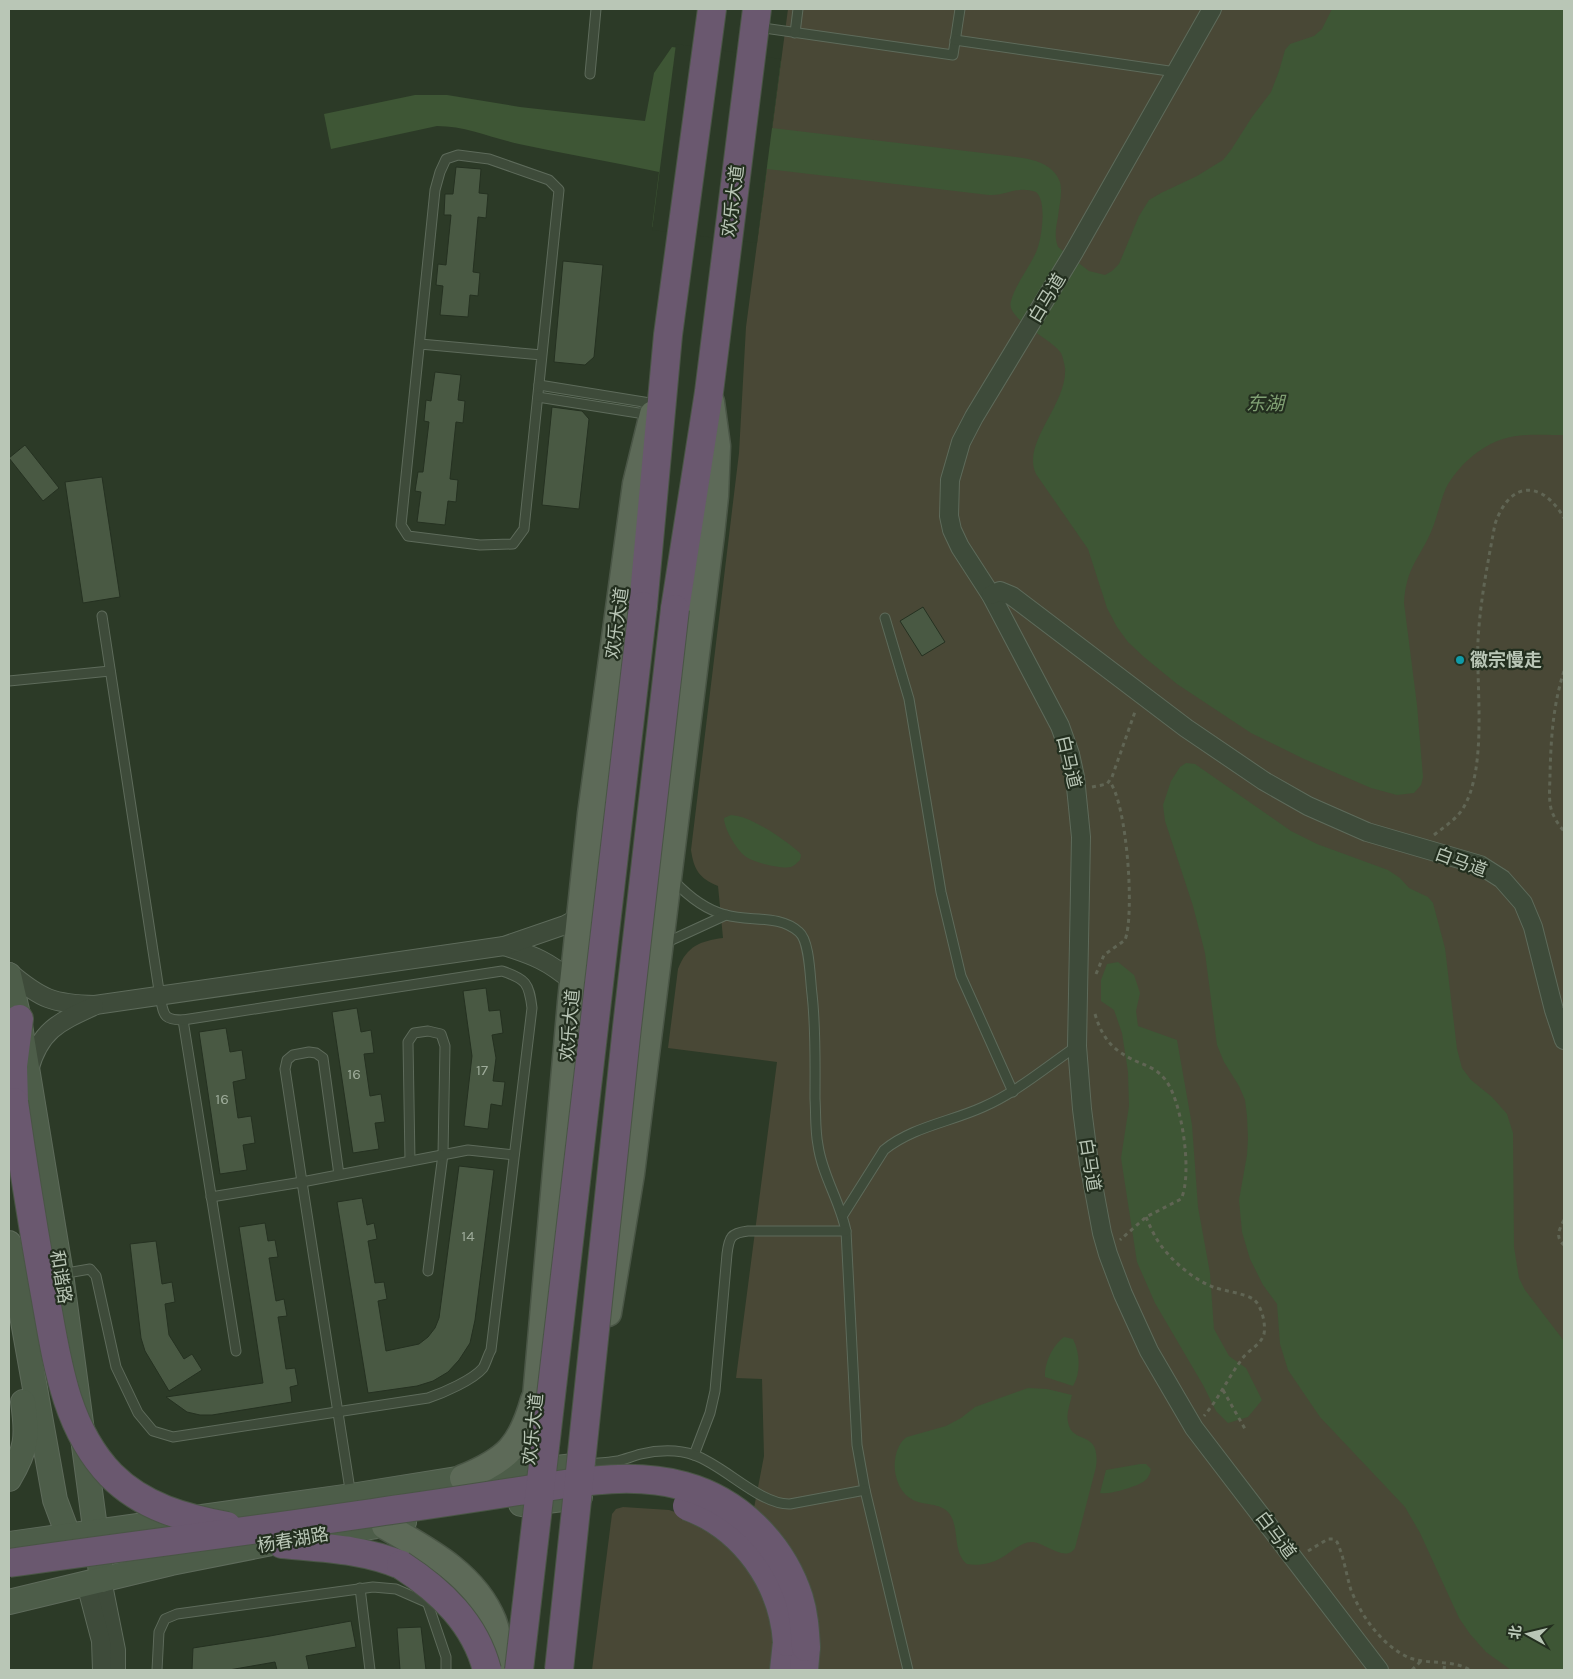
<svg xmlns="http://www.w3.org/2000/svg" width="1573" height="1679" font-family="Karla,'Noto Sans SC',sans-serif">
<style>
.green{fill:#494836}
.water{fill:#3e5635}
.pier{fill:#2c3a27}
.building{fill:#495943;stroke:#253121}
.lines{fill:none;stroke-linecap:round;stroke-linejoin:round}
.lane-casing{stroke:#5e6b5b;stroke-width:11}
.street-casing{stroke:#5e6b5b;stroke-width:20}
.secondary-casing{stroke:#5e6b5b;stroke-width:26}
.primary-casing{stroke:#4a5646;stroke-width:29}
.highway-casing{stroke:#495545;stroke-width:30}
.path{stroke:#606554;stroke-width:3;stroke-dasharray:4 4;stroke-linecap:butt}
.lane{stroke:#3e4b3a;stroke-width:9}
.street{stroke:#3e4b3a;stroke-width:18}
.secondary{stroke:#4d5d49;stroke-width:24}
.primary{stroke:#5d6a58;stroke-width:26}
.highway{stroke:#6a586f;stroke-width:28}
.highway-bridge-casing{stroke:#495545;stroke-width:30;stroke-linecap:butt}
.highway-bridge{stroke:#6a586f;stroke-width:28}
.culture-dot{fill:#0f9aa8;stroke:#232f1f;stroke-width:2}
.labels{text-anchor:middle;stroke-width:4.5;stroke-linejoin:round;paint-order:stroke}
.number-label{font-size:15px;fill:#9dab99}
.street-label{font-size:18px;fill:#b9c6b6;stroke:#232f1f}
.poi-label{font-size:18px;font-weight:bold;fill:#b9c6b6;stroke:#232f1f;text-anchor:start}
.water-label{font-size:19px;font-style:italic;fill:#80a073;stroke:#232f1f}
</style>
<rect width="100%" height="100%" fill="#2c3a27"/>
<g class="green">
<path d="M 788,9 L 1564,9 L 1564,1670 L 816,1670 L 754,1508 L 764,1456 L 762,1379 L 736,1378 L 777,1062 L 668,1048 L 678,969 C 687,946 700,941 723,938 L 718,886 C 699,878 694,870 691,850 L 739,453 L 746,327 Z"/>
<polygon points="623,1507 669,1510 690,1517 722,1537 760,1583 776,1640 774,1670 592,1670 612,1514 616,1509"/>
</g>
<g class="water">
<path d="M 1332,9 L 1564,9 L 1564,435 C 1545,435 1522,433 1503,439 C 1480,446 1457,467 1446,488 C 1440,502 1437,518 1431,532 C 1418,561 1406,568 1404,603 L 1417,705 L 1423,777 L 1421,785 L 1414,793 L 1397,795 L 1371,788 L 1304,759 L 1251,733 L 1177,684 L 1144,657 L 1128,642 L 1117,627 L 1107,608 L 1088,549 L 1036,474 C 1021,443 1068,404 1065,368 C 1064,363 1063,357 1061,353 C 1051,338 1005,319 1011,301 C 1016,283 1030,267 1037,250 C 1042,237 1047,201 1036,192 C 1017,185 1007,196 989,195 L 767,169 L 757,241 L 652,227 L 659,172 C 612,162 566,154 519,144 C 491,138 466,126 437,126 L 331,149 L 324,114 L 415,95 L 447,95 L 520,107 L 645,121 L 654,73 L 672,47 L 781,61 L 772,128 L 1000,155 C 1021,158 1051,158 1060,182 C 1063,193 1059,206 1058,217 C 1056,227 1054,237 1058,247 L 1089,271 L 1105,275 L 1112,271 L 1119,264 L 1139,216 L 1149,200 L 1161,193 L 1197,176 L 1223,160 L 1231,150 L 1252,117 L 1271,92 L 1279,71 L 1285,50 L 1290,44 L 1314,36 L 1322,29 Z"/>
<polygon points="1186,763 1195,764 1291,831 1317,844 1388,870 1400,878 1409,888 1428,897 1433,903 1445,948 1457,1049 1462,1068 1471,1080 1492,1097 1507,1114 1513,1133 1514,1247 1519,1278 1525,1290 1564,1341 1564,1670 1511,1670 1486,1652 1470,1634 1459,1618 1420,1533 1405,1507 1320,1417 1288,1370 1280,1344 1277,1304 1263,1285 1250,1259 1242,1232 1239,1200 1247,1155 1248,1138 1247,1116 1245,1100 1239,1086 1224,1062 1217,1045 1205,953 1193,906 1165,821 1163,805 1171,781 1180,767"/>
<path d="M 731,815 C 751,816 784,839 799,852 L 801,855 L 800,860 C 797,863 795,865 791,867 C 781,869 756,863 748,858 C 738,853 724,829 724,818 Z"/>
<polygon points="1118,962 1134,975 1140,993 1136,1011 1138,1026 1177,1040 1192,1125 1198,1207 1210,1273 1214,1329 1229,1356 1246,1368 1262,1400 1248,1417 1228,1423 1216,1411 1203,1385 1155,1303 1137,1262 1121,1158 1129,1106 1128,1072 1122,1033 1114,1010 1101,1001 1101,980 1107,964"/>
<path d="M 1064,1337 L 1073,1339 C 1080,1353 1081,1373 1073,1386 L 1045,1377 C 1044,1363 1053,1345 1064,1337 Z"/>
<path d="M 1028,1388 L 1047,1389 L 1072,1395 C 1070,1404 1066,1414 1068,1422 C 1072,1446 1101,1428 1096,1467 L 1075,1548 C 1066,1563 1045,1543 1033,1542 C 1021,1541 1011,1553 1001,1558 C 991,1564 978,1566 967,1564 C 952,1552 960,1527 949,1513 C 939,1502 925,1506 913,1500 C 899,1493 893,1474 895,1460 C 896,1451 900,1441 907,1437 L 946,1426 L 961,1418 L 975,1407 Z"/>
<path d="M 1140,1464 L 1146,1464 L 1151,1469 C 1150,1474 1148,1479 1143,1482 C 1135,1487 1109,1495 1100,1493 L 1106,1470 Z"/>
</g>
<polygon class="pier" points="676,44 781,59 757,243 652,230"/>
<g class="building">
<polygon points="456,167 481,169 479,193 488,194 486,218 478,217 473,272 480,273 478,296 470,295 468,317 440,315 443,286 436,285 438,264 446,265 451,215 444,215 445,194 453,194"/>
<polygon points="563,261 603,265 594,357 585,365 554,362"/>
<polygon points="435,372 461,375 458,400 465,401 463,423 456,422 450,479 458,480 456,502 448,501 445,525 417,522 421,492 415,491 418,472 423,472 429,422 424,421 426,400 431,401"/>
<polygon points="552,407 582,411 589,419 579,509 542,505"/>
<polygon points="25,445 59,488 43,501 9,458"/>
<polygon points="102,477 120,597 83,603 65,482"/>
<polygon points="923,607 945,642 922,656 900,621"/>
<polygon points="486,988 489,1011 500,1010 503,1033 492,1035 496,1058 493,1081 505,1082 502,1106 491,1104 488,1129 464,1126 472,1056 463,991"/>
<polygon points="357,1008 361,1032 371,1030 374,1053 364,1054 370,1096 381,1094 385,1122 375,1123 379,1149 353,1153 332,1012"/>
<polygon points="226,1028 230,1052 242,1050 246,1079 233,1082 238,1118 251,1116 255,1143 243,1145 247,1170 220,1174 199,1032"/>
<polygon points="459,1166 494,1170 475,1320 470,1343 459,1360 448,1372 433,1381 417,1386 368,1393 337,1202 362,1198 367,1225 374,1223 377,1239 368,1241 375,1283 384,1282 387,1299 378,1301 386,1351 419,1344 428,1337 435,1328 439,1318"/>
<polygon points="265,1223 268,1241 275,1240 278,1257 269,1258 276,1301 284,1299 287,1316 278,1317 286,1369 295,1368 298,1385 290,1387 292,1402 212,1415 200,1415 187,1412 166,1397 263,1383 239,1227"/>
<polygon points="156,1241 162,1284 172,1282 175,1302 165,1304 169,1335 184,1359 192,1354 202,1370 169,1391 145,1351 141,1338 130,1244"/>
<polygon points="351,1621 356,1647 306,1656 309,1670 277,1670 275,1662 229,1670 192,1670 193,1648 270,1636"/>
<polygon points="421,1627 426,1670 400,1670 397,1628"/>
</g>
<g class="lines">
<defs>
<g id="lane">
<polyline points="757,27 953,55 960,9"/>
<polyline points="795,33 798,9"/>
<polyline points="955,40 1176,72"/>
<polyline points="590,74 596,9"/>
<polyline points="420,344 542,355 524,529 513,544 480,545 408,536 401,525 435,190 440,172 446,159 458,155 489,159 549,180 559,190 542,355"/>
<polyline points="539,385 656,404"/>
<polyline points="538,397 651,415"/>
<polyline points="885,618 909,699 941,892 961,976 1013,1092"/>
<polyline points="9,681 110,671"/>
<path d="M 673,880 C 687,895 706,910 726,915 C 749,922 779,914 799,932 C 810,941 810,979 812,994 C 816,1029 815,1064 815,1099 C 816,1114 815,1130 818,1145 C 822,1175 840,1201 846,1231 L 857,1445 L 865,1490 L 908,1670"/>
<polyline points="663,944 726,915"/>
<polyline points="183,1020 236,1351"/>
<polyline points="410,1161 408,1042 414,1033 428,1031 441,1034 445,1046 443,1154 428,1271"/>
<polyline points="339,1175 323,1058 316,1053 309,1052 293,1055 287,1060 285,1069 302,1182 468,1150 514,1155"/>
<polyline points="211,1197 302,1182 351,1496"/>
<path d="M 843,1215 L 884,1150 C 912,1127 950,1122 983,1107 C 1017,1092 1046,1067 1077,1046"/>
<path d="M 61,1274 L 90,1269 L 96,1276 L 116,1367 L 138,1413 L 153,1431 L 173,1437 L 428,1398 C 443,1393 473,1380 483,1368 C 486,1363 488,1355 491,1350 L 532,1008 C 529,983 526,979 502,971 L 183,1020 C 163,1020 164,1015 160,997 L 102,616"/>
<path d="M 694,1455 L 710,1413 L 715,1391 L 727,1254 C 729,1237 731,1233 748,1231 L 846,1231"/>
<path d="M 584,1464 C 595,1463 607,1463 618,1461 C 626,1459 633,1456 641,1454 C 657,1450 678,1449 694,1455 C 724,1465 760,1505 790,1504 L 865,1490"/>
<polyline points="360,1588 370,1670"/>
<polyline points="426,1598 446,1657 446,1670"/>
<polyline points="157,1670 159,1632 165,1619 177,1614 373,1587 396,1589 428,1603"/>
</g>
<g id="street">
<polyline points="1212,9 1074,252 974,417 961,442 950,480 949,516 952,530 960,547 991,595 1060,726 1070,754 1075,777 1081,837 1077,1046 1082,1109 1089,1163 1102,1233 1108,1254 1123,1294 1149,1351 1194,1428 1379,1670"/>
<polyline points="991,595 1000,591 1012,596 1186,728 1264,781 1308,806 1367,832 1480,865 1502,879 1523,903 1533,927 1554,1010 1564,1040"/>
<path d="M 504,946 C 535,956 548,961 573,982"/>
<path d="M 9,972 C 41,999 53,1004 95,1005 L 504,946 L 565,925 L 580,917"/>
<path d="M 29,1070 C 40,1030 59,1022 94,1006"/>
<polyline points="102,1580 116,1650 116,1670"/>
<polyline points="86,1584 101,1641 102,1670"/>
</g>
<g id="secondary">
<polyline points="9,975 19,1019 61,1274 102,1580"/>
<polyline points="9,1243 55,1500 73,1548"/>
<path d="M 9,1479 C 27,1449 28,1437 23,1402"/>
<polyline points="521,1504 580,1497"/>
<polyline points="9,1544 351,1496 463,1478 584,1465"/>
<polyline points="9,1602 171,1563 292,1539 404,1522"/>
</g>
<g id="primary">
<polyline points="608,1313 631,1174 711,534 715,496 717,446 711,402"/>
<polyline points="534,1420 571,1002 591,814 636,484 653,414"/>
<path d="M 463,1478 C 507,1460 521,1446 534,1400"/>
<path d="M 385,1526 C 427,1550 474,1574 493,1621 C 499,1637 501,1654 504,1670"/>
</g>
<g id="highway">
<polyline points="643,606 668,335 712,9"/>
<polyline points="675,609 709,392 757,9"/>
<polyline points="14,1102 13,1066 19,1019"/>
<path d="M 282,1544 C 323,1548 363,1549 401,1565"/>
<polyline points="784,1670 787,1642"/>
<polyline points="804,1670 806,1647"/>
</g>
</defs>
<use href="#lane" class="lane-casing"/>
<use href="#street" class="street-casing"/>
<use href="#secondary" class="secondary-casing"/>
<use href="#primary" class="primary-casing"/>
<use href="#highway" class="highway-casing"/>
<g class="path">
<path d="M 1564,671 C 1553,705 1551,738 1550,774 C 1550,786 1548,800 1552,812 C 1555,819 1559,826 1564,831"/>
<polyline points="1092,787 1107,784 1112,777 1136,709"/>
<path d="M 1434,835 C 1444,827 1455,820 1462,810 C 1488,770 1476,688 1478,641 C 1480,601 1488,562 1495,524 C 1510,480 1542,480 1564,518"/>
<path d="M 1096,974 L 1104,955 L 1125,940 C 1135,915 1127,801 1109,781"/>
<path d="M 1095,1014 C 1103,1041 1115,1052 1140,1063 C 1148,1066 1157,1070 1163,1077 C 1182,1096 1193,1175 1181,1199 L 1146,1217 L 1120,1240"/>
<path d="M 1146,1217 C 1149,1224 1152,1231 1156,1238 C 1167,1257 1192,1279 1213,1287 C 1224,1291 1243,1293 1253,1299 C 1262,1305 1266,1325 1264,1334 C 1261,1345 1248,1350 1242,1359 C 1228,1378 1219,1398 1204,1416"/>
<path d="M 1564,1220 C 1559,1230 1555,1237 1564,1245"/>
<polyline points="1223,1390 1245,1429"/>
<path d="M 1308,1551 L 1328,1539 L 1333,1539 L 1337,1542 C 1344,1557 1346,1574 1351,1590 C 1361,1616 1383,1647 1410,1658 C 1430,1665 1451,1659 1470,1670"/>
<polyline points="1412,1670 1422,1660"/>
<polyline points="1444,1670 1445,1662"/>
</g>
<use href="#lane" class="lane"/>
<use href="#street" class="street"/>
<use href="#secondary" class="secondary"/>
<use href="#primary" class="primary"/>
<use href="#highway" class="highway"/>
<defs>
<g id="highway-bridge">
<path d="M 14,1102 C 23,1165 33,1227 44,1289 C 56,1354 63,1425 111,1475 C 143,1507 184,1518 227,1526"/>
<path d="M 687,1506 C 744,1527 783,1582 787,1642"/>
<path d="M 9,1563 C 134,1545 260,1530 385,1511 C 429,1505 474,1498 519,1491 C 573,1483 630,1471 684,1486 C 739,1501 782,1545 799,1598 C 804,1614 805,1630 806,1647"/>
<path d="M 401,1565 C 441,1591 475,1623 487,1670"/>
<polyline points="519,1670 643,606"/>
<polyline points="559,1670 627,1027 675,609"/>
</g>
</defs>
<use href="#highway-bridge" class="highway-bridge-casing"/>
<use href="#highway-bridge" class="highway-bridge"/>
</g>
<circle class="culture-dot" cx="1460" cy="660" r="5"/>
<g class="labels">
<g class="number-label">
<text x="482" y="1075">17</text>
<text x="354" y="1079">16</text>
<text x="222" y="1104">16</text>
<text x="468" y="1241">14</text>
</g>
<g class="street-label">
<text transform="translate(733 201) rotate(-83)" y="6">欢乐大道</text>
<text transform="translate(1047 298) rotate(-59)" y="6">白马道</text>
<text transform="translate(617 623) rotate(-82)" y="6">欢乐大道</text>
<text transform="translate(1069 762) rotate(77)" y="6">白马道</text>
<text transform="translate(1461 862) rotate(20)" y="6">白马道</text>
<text transform="translate(570 1025) rotate(-85)" y="6">欢乐大道</text>
<text transform="translate(1090 1165) rotate(81)" y="6">白马道</text>
<text transform="translate(61 1277) rotate(81)" y="6">和谐路</text>
<text transform="translate(533 1429) rotate(-84)" y="6">欢乐大道</text>
<text transform="translate(1276 1535) rotate(53)" y="6">白马道</text>
<text transform="translate(293 1540) rotate(-10)" y="6">杨春湖路</text>
</g>
<g class="poi-label">
<text x="1470" y="666">徽宗慢走</text>
</g>
<g class="water-label">
<text x="1265" y="410">东湖</text>
</g>
</g>
<rect width="1573" height="1679" fill="none" stroke="#b9c6b6" stroke-width="20"/>
<g transform="translate(1528 1634) rotate(278)" stroke="#232f1f" stroke-width="4" paint-order="stroke">
<path d="M0-4L9 19L0 12L-9 19Z" fill="#b9c6b6"/>
<text y="-8" font-size="14" font-weight="bold" text-anchor="middle" fill="#b9c6b6">北</text>
</g>
</svg>
